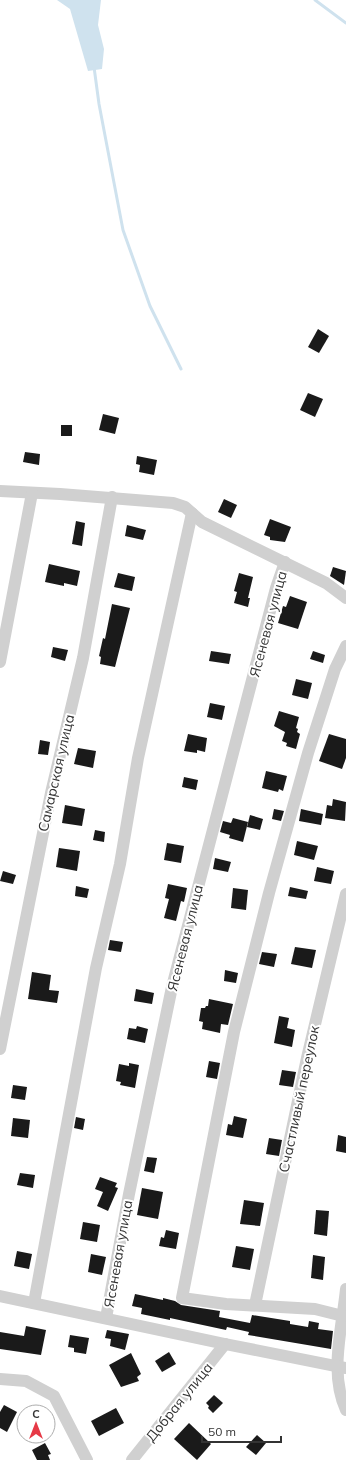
<svg xmlns="http://www.w3.org/2000/svg" width="346" height="1460" font-family="Mulish,sans-serif">
<style>
.water{fill:#cfe2ee}
.lines{fill:none;stroke-linecap:round;stroke-linejoin:round}
.stream{stroke:#cfe2ee;stroke-width:3}
.building{fill:#1a1a1a}
.minor{stroke:#d0d0d0;stroke-width:12}
.labels{text-anchor:middle;stroke-width:4;stroke-linejoin:round;paint-order:stroke}
.street-label{font-size:14px;fill:#333;stroke:#fff}
</style>
<rect width="100%" height="100%" fill="#fff"/>
<polygon class="water" points="57,0 101,0 98,25 104,49 102,69 88,71 70,9"/>
<g class="lines">
<g class="stream">
<polyline points="315,0 346,23"/>
<polyline points="94,67 99,104 123,230 150,306 181,369"/>
</g>
</g>
<g class="building">
<polygon points="318,329 329,336 319,353 308,347"/>
<polygon points="308,393 323,399 315,417 300,410"/>
<polygon points="103,414 119,418 115,434 99,430"/>
<rect x="61" y="425" width="11" height="11"/>
<polygon points="25,452 40,454 39,465 23,462"/>
<polygon points="137,456 157,460 154,475 139,472 140,465 136,464"/>
<polygon points="224,499 237,505 231,518 218,512"/>
<polygon points="270,519 291,527 285,542 270,540 270,537 264,535"/>
<polygon points="76,521 85,523 82,546 72,544"/>
<polygon points="127,525 146,530 143,540 125,536"/>
<polygon points="49,564 80,571 77,586 64,583 64,586 45,582"/>
<polygon points="333,567 346,571 344,585 330,576"/>
<polygon points="118,573 135,577 132,591 114,587"/>
<polygon points="239,573 253,577 248,598 250,598 248,607 234,603 237,592 234,591"/>
<polygon points="290,596 307,602 298,629 278,623 283,606 286,607"/>
<polygon points="112,604 130,608 115,667 100,664 101,657 99,656 103,638 105,639"/>
<polygon points="53,647 68,650 65,661 51,657"/>
<polygon points="211,651 231,654 229,664 209,661"/>
<polygon points="313,651 325,655 323,663 310,659"/>
<polygon points="296,679 312,683 308,699 292,695"/>
<polygon points="210,703 225,706 222,720 207,717"/>
<polygon points="279,711 299,717 296,728 298,729 297,732 300,734 296,749 286,746 287,743 282,741 285,732 274,726"/>
<polygon points="188,734 207,738 205,752 197,750 197,753 184,751"/>
<polygon points="329,734 346,739 346,758 342,769 319,761"/>
<polygon points="40,740 50,742 48,755 38,754"/>
<polygon points="78,748 96,751 93,768 74,764"/>
<polygon points="266,771 287,776 283,791 279,789 278,792 262,788"/>
<polygon points="184,777 198,780 196,790 182,787"/>
<polygon points="333,799 346,802 345,821 325,818 327,805 332,806"/>
<polygon points="65,805 85,809 82,826 62,823"/>
<polygon points="274,809 284,811 281,821 272,819"/>
<polygon points="301,809 323,814 321,825 299,821"/>
<polygon points="250,815 263,819 260,830 247,827"/>
<polygon points="233,818 248,822 243,842 229,838 230,835 220,832 223,821 231,823"/>
<polygon points="95,830 105,832 104,842 93,840"/>
<polygon points="297,841 318,846 314,860 294,855"/>
<polygon points="167,843 184,846 181,863 164,860"/>
<polygon points="59,848 80,851 77,871 56,867"/>
<polygon points="215,858 231,862 228,872 213,869"/>
<polygon points="317,867 334,871 331,884 314,881"/>
<polygon points="3,871 16,875 13,884 0,881"/>
<polygon points="168,884 187,888 184,902 181,901 176,921 164,918 169,899 165,898"/>
<polygon points="76,886 89,889 87,898 75,896"/>
<polygon points="290,887 308,891 306,899 288,896"/>
<polygon points="233,888 248,890 246,910 231,908"/>
<polygon points="110,940 123,942 121,952 108,950"/>
<polygon points="295,947 316,950 312,968 291,964"/>
<polygon points="262,952 277,954 274,967 259,964"/>
<polygon points="225,970 238,973 236,983 224,981"/>
<polygon points="32,972 51,975 49,990 59,991 57,1003 28,999"/>
<polygon points="136,989 154,993 152,1004 134,1001"/>
<polygon points="209,999 233,1004 228,1025 221,1024 220,1033 202,1029 203,1022 199,1021 201,1008 205,1008 206,1006 208,1006"/>
<polygon points="279,1016 289,1018 287,1028 295,1030 292,1047 274,1043"/>
<polygon points="137,1026 148,1029 145,1043 127,1039 129,1028 136,1029"/>
<polygon points="209,1061 220,1063 217,1079 206,1077"/>
<polygon points="129,1063 139,1065 135,1088 120,1085 121,1082 116,1081 119,1064 129,1066"/>
<polygon points="282,1070 296,1072 293,1087 279,1085"/>
<polygon points="13,1085 27,1087 25,1100 11,1098"/>
<polygon points="234,1116 247,1119 243,1138 226,1135 228,1124 232,1125"/>
<polygon points="76,1117 85,1119 83,1130 74,1128"/>
<polygon points="13,1118 30,1120 28,1138 11,1136"/>
<polygon points="338,1135 346,1137 346,1153 336,1151"/>
<polygon points="269,1138 282,1140 279,1156 266,1154"/>
<polygon points="147,1157 157,1158 154,1173 144,1171"/>
<polygon points="20,1173 35,1175 33,1188 17,1185"/>
<polygon points="100,1177 117,1183 115,1187 118,1188 108,1211 97,1206 103,1192 95,1189"/>
<polygon points="142,1188 163,1192 158,1219 137,1215"/>
<polygon points="244,1200 264,1203 260,1226 240,1224"/>
<polygon points="316,1210 329,1211 327,1236 314,1234"/>
<polygon points="83,1222 100,1225 97,1242 80,1239"/>
<polygon points="166,1230 179,1233 176,1249 159,1246 161,1237 164,1238"/>
<polygon points="236,1246 254,1249 250,1270 232,1267"/>
<polygon points="17,1251 32,1254 29,1269 14,1266"/>
<polygon points="91,1254 106,1257 102,1275 88,1272"/>
<polygon points="313,1255 325,1257 323,1280 311,1278"/>
<polygon points="135,1294 163,1300 163,1298 175,1301 181,1305 220,1311 219,1317 250,1323 252,1315 290,1321 290,1324 308,1327 309,1321 319,1323 318,1329 333,1331 331,1349 248,1335 249,1332 227,1327 226,1330 170,1318 170,1320 141,1314 142,1308 132,1306"/>
<polygon points="26,1326 46,1330 41,1355 0,1349 0,1332 24,1336"/>
<polygon points="107,1330 129,1334 125,1350 110,1346 111,1339 105,1338"/>
<polygon points="70,1335 89,1338 86,1354 74,1352 74,1348 68,1347"/>
<polygon points="169,1352 176,1364 162,1372 155,1361"/>
<polygon points="131,1353 141,1374 137,1377 139,1381 121,1387 109,1365"/>
<polygon points="214,1395 223,1403 213,1413 208,1408 209,1406 206,1403"/>
<polygon points="4,1405 17,1412 7,1432 0,1428 0,1412"/>
<polygon points="116,1408 124,1423 99,1436 91,1421"/>
<polygon points="189,1423 211,1444 197,1460 174,1439"/>
<polygon points="257,1435 266,1443 256,1455 246,1447"/>
<polygon points="45,1443 51,1454 48,1455 50,1460 37,1460 32,1450"/>
</g>
<g class="lines">
<g class="minor">
<polyline points="0,491 60,494 173,503 185,507 202,522 326,583 346,598"/>
<polyline points="0,662 32,493"/>
<polyline points="0,1049 51,793 83,658 112,497"/>
<path d="M 346,1289 C 342,1329 329,1373 346,1410"/>
<polyline points="0,1296 225,1344 346,1368"/>
<polyline points="34,1303 96,968 120,864 138,758 192,513"/>
<polyline points="255,1305 307,1058 346,894"/>
<polyline points="343,1316 315,1309 226,1304 182,1298 234,1032 269,893 308,753 335,669 346,646"/>
<polyline points="106,1318 129,1194 172,987 276,588 285,562"/>
<polyline points="0,1379 26,1381 54,1396 87,1460"/>
<polyline points="132,1460 225,1344"/>
</g>
</g>
<g class="labels">
<g class="street-label">
<text transform="translate(268 624) rotate(-75)" y="5">Ясеневая улица</text>
<text transform="translate(56 773) rotate(-77)" y="5">Самарская улица</text>
<text transform="translate(185 938) rotate(-76)" y="5">Ясеневая улица</text>
<text transform="translate(299 1099) rotate(-78)" y="5">Счастливый переулок</text>
<text transform="translate(118 1254) rotate(-80)" y="5">Ясеневая улица</text>
<text transform="translate(179 1402) rotate(-51)" y="5">Добрая улица</text>
</g>
</g>
<g transform="translate(36 1424)"><circle r="19" fill="#ffffff" stroke="#adadad"/>
<path d="M0-3L7 15L0 10L-7 15Z" fill="#e63946"/>
<text y="-6" font-size="11" font-weight="bold" text-anchor="middle" fill="#333333">С</text>
</g>
<path d="M202 1436v6h79v-6" fill="none" stroke="#333333" stroke-width="2"/>
<text x="208" y="1436" font-size="12" fill="#333333" stroke="#ffffff" stroke-width="3" paint-order="stroke">50 m</text>
</svg>
